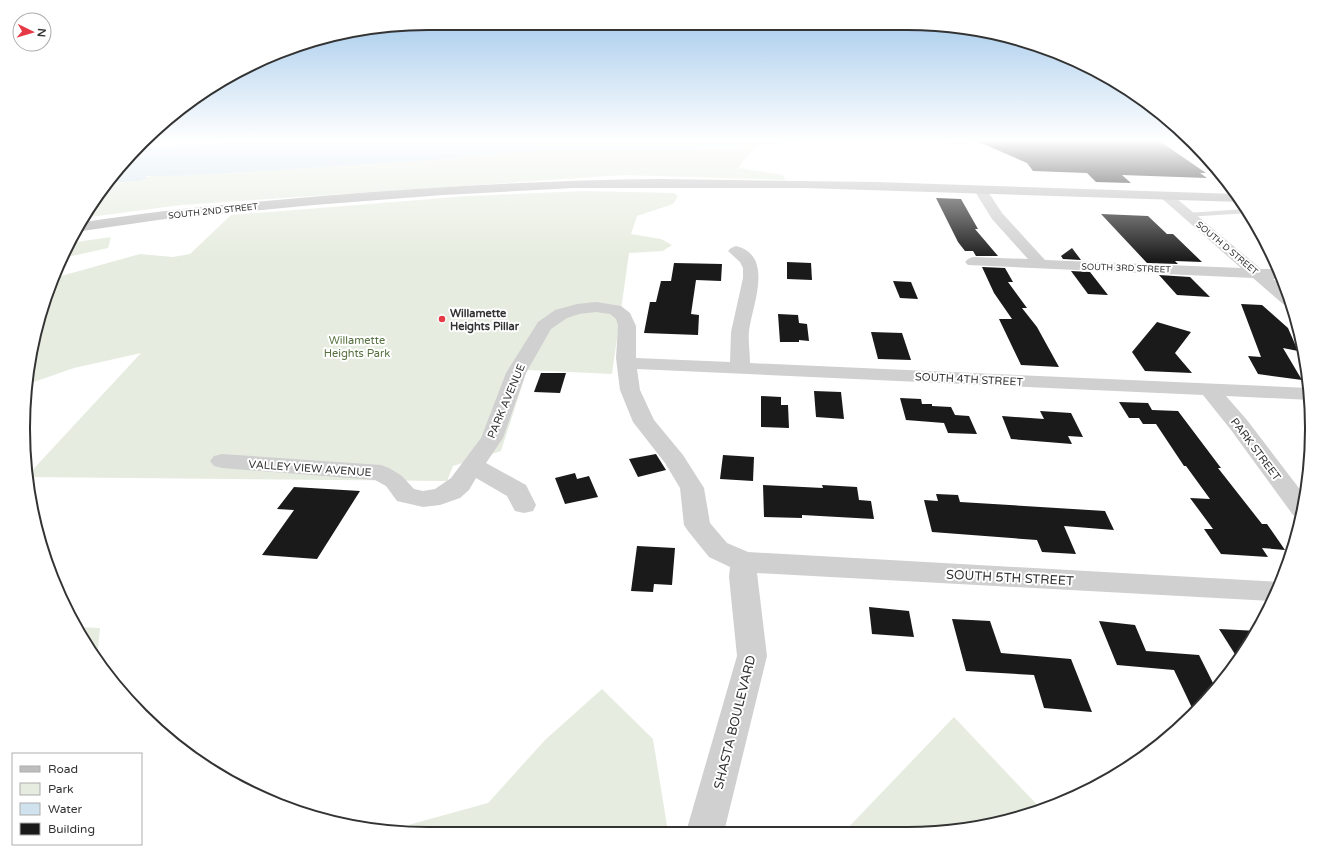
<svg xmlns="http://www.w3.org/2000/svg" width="1335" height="857" font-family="'Varela Round',sans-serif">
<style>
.green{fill:#e6ecdf}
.water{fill:#cfe2ee}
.building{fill:#1a1a1a}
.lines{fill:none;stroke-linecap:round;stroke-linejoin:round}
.lane{fill:#d0d0d0;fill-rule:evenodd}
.street{fill:#d0d0d0;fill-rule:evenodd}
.secondary{fill:#bdbdbd;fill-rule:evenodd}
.rail{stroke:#888;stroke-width:1.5;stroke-dasharray:2 1.5;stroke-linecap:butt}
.poi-dot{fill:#e63946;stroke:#fff;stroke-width:1.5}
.labels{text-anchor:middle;stroke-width:4;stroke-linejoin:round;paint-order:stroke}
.far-street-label{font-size:9px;fill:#333;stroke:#fff}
.poi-label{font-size:11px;font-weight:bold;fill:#333;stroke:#fff;text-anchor:start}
.park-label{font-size:11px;fill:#56703f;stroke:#fff}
.street-label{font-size:11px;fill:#333;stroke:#fff}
.near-street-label{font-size:13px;fill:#333;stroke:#fff}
.rim{fill:none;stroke:#333;stroke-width:2}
</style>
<rect width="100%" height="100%" fill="#fff"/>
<g class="green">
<polygon points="759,144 742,162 739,168 783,175 785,180 623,175 181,205 82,218 106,183 125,182 155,175 201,175 435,160 545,150 686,150"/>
<polygon points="585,191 674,193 678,196 673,204 637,216 631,234 661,239 672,245 663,251 629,253 612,374 527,370 501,451 453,466 447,481 26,477 141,353 74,368 28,384 45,298 54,278 140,254 173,257 190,254 231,215 468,196"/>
<polygon points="111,237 108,248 63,258 69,243"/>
<polygon points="77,627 100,628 97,660 91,654"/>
<polygon points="602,689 653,739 668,832 376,831 334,819 390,830 488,803 545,740"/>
<polygon points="954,717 1041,809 1012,820 933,833 843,833"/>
</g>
<polygon class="water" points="268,140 833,140 686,150 545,150 435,160 201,175 145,176 149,178 138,181 106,183 135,149"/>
<g class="building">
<polygon points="974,140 1158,140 1206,173 1200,173 1207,178 1122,175 1131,183 1096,182 1087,173 1033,171 1027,163"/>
<polygon points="936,198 961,199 978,229 975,229 998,256 976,256 973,251 965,251 958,242"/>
<polygon points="1101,214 1148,216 1167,234 1173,234 1202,262 1175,261 1178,264 1147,263"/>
<polygon points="1072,248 1081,260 1063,259 1061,256"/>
<polygon points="787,262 811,263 812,280 787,279"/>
<polygon points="674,263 722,264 721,281 696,280 691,314 699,315 698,335 644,333 650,302 656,302 661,281 671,281"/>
<polygon points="982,267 1005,268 1013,282 1008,282 1027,308 1022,308 1037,327 1059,367 1021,365 999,319 1012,319 994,293"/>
<polygon points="1071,271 1090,272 1108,295 1088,294"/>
<polygon points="1159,275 1190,277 1210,297 1177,295"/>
<polygon points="893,281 911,282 918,299 900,298"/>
<polygon points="1241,304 1262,305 1288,328 1298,351 1283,348 1302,380 1258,374 1248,356 1261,357"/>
<polygon points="778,314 798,315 799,323 807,324 809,341 799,340 799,342 780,342"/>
<polygon points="1157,322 1191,332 1175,353 1192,373 1145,371 1132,352"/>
<polygon points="871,332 902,333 911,360 878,359"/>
<polygon points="541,373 566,373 560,393 534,392"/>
<polygon points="814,391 841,392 844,419 816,417"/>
<polygon points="761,396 781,397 781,405 788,405 789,428 761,427"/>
<polygon points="900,398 921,399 922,404 932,404 932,406 951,407 955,415 969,416 977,434 948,433 944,423 906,420"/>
<polygon points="1119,402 1148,403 1152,410 1178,411 1221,468 1218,468 1262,524 1267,524 1285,550 1262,548 1268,557 1221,554 1204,529 1213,529 1190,498 1210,499 1186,466 1184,466 1156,424 1143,424 1139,418 1129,418"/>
<polygon points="1040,411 1071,413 1083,437 1068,436 1072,444 1011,439 1002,416 1044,419"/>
<polygon points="656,454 666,470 638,477 629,459"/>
<polygon points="723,455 754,457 753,481 720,479"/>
<polygon points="575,473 577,479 589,476 598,497 565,504 555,478"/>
<polygon points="763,485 823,488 822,485 857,487 859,500 871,501 874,519 802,515 802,518 764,517"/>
<polygon points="294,487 360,491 317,559 262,555 294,510 277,509"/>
<polygon points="936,494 958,495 960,502 1105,511 1114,530 1064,526 1076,554 1042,552 1037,540 932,532 924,500 938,501"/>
<polygon points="637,546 675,548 672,585 654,584 653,592 631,591"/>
<polygon points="869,607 909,611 914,637 872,634"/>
<polygon points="952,619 990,621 1001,653 1071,659 1092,712 1044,708 1034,675 966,671"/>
<polygon points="1099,621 1135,625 1146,651 1199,655 1216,689 1194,712 1174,670 1117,665"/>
<polygon points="1219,629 1258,631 1238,659"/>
</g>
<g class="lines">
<polygon class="lane" points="1245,209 1248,213 1187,217 1183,215 1187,213"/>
<g class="street">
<polygon points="980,186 985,187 1002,213 1045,260 1241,268 1159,196 1165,192 1170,193 1261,269 1278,269 1281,278 1273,279 1285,288 1291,305 1283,304 1253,278 968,265 965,262 968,259 973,257 1028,259 992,219 974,190"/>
<path d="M 736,246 C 775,256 752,305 749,331 C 748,341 750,352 750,363 L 1309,388 L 1311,400 L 1226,396 L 1247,420 L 1305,496 L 1300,517 L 1293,515 L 1231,430 L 1203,395 L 637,369 L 640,390 L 654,420 L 683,455 L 704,488 L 710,523 L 727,543 L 748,552 L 1280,582 L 1271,601 L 757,573 L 767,656 L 724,832 L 686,832 L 737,656 L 729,577 L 730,567 L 709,557 L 688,531 L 684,525 L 680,488 L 665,463 L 633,422 L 620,390 L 616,358 L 618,326 L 616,319 L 610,314 L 596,312 L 579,314 L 567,318 L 551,329 L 526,373 L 503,438 L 486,463 L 526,485 L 536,505 L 533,511 L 524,513 L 515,511 L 507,496 L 476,478 L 469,490 L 460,498 L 440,505 L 423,507 L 397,501 L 386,486 L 375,480 L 222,468 L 214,466 L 210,461 L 214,456 L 222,454 L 381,465 L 389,468 L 402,476 L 414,489 L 423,491 L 435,489 L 451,478 L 481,438 L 506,373 L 538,322 L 555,310 L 577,304 L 596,302 L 621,306 L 630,313 L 636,326 L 636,358 L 730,362 L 731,332 L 743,278 L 743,268 L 740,262 L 728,251 L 731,248 Z"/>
</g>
<path class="secondary" d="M 659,179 L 876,182 L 1236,194 L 1241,202 L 804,188 L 573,188 L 443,195 L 314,205 L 165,219 L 75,232 L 79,223 C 159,210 241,203 322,196 C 434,187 546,180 659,179 Z"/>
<polyline class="rail" points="949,144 992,140"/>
</g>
<linearGradient id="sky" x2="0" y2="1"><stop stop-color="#9ec6ea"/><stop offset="0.54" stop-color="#fff"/><stop offset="1" stop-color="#fff" stop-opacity="0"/></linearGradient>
<rect width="1335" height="260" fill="url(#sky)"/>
<circle class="poi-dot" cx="442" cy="319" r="4"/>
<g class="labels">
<g class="far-street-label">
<text transform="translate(213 211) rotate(-6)" y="3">SOUTH 2ND STREET</text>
<text transform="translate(1227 248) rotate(40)" y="3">SOUTH D STREET</text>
<text transform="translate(1126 268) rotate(2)" y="3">SOUTH 3RD STREET</text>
</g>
<g class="poi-label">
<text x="450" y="317">Willamette<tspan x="450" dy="13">Heights Pillar</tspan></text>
</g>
<g class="park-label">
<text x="357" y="344">Willamette<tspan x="357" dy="13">Heights Park</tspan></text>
</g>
<g class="street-label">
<text transform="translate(969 379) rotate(3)" y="4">SOUTH 4TH STREET</text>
<text transform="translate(506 401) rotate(-67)" y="4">PARK AVENUE</text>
<text transform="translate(1256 449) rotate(53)" y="4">PARK STREET</text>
<text transform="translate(310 468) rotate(4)" y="4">VALLEY VIEW AVENUE</text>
</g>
<g class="near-street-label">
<text transform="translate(1010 577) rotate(3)" y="5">SOUTH 5TH STREET</text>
<text transform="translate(734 722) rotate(-76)" y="5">SHASTA BOULEVARD</text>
</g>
</g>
<path d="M0 0H1335V857H0ZM428 30H907A398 398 0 0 1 1305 428V429A398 398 0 0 1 907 827H428A398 398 0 0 1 30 429V428A398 398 0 0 1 428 30Z" fill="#fff" fill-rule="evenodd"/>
<path class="rim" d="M428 30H907A398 398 0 0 1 1305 428V429A398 398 0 0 1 907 827H428A398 398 0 0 1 30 429V428A398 398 0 0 1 428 30Z"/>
<rect x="12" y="753" width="130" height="92" fill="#ffffff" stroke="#adadad"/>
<rect x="20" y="766" width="20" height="6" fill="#bdbdbd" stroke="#adadad"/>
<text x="48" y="773" font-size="12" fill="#333333">Road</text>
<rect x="20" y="783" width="20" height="12" fill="#e6ecdf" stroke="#adadad"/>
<text x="48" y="793" font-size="12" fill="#333333">Park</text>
<rect x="20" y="803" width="20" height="12" fill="#cfe2ee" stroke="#adadad"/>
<text x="48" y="813" font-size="12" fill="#333333">Water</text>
<rect x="20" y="823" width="20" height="12" fill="#1a1a1a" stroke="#adadad"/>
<text x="48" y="833" font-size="12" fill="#333333">Building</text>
<g transform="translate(32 32) rotate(95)"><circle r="19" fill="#ffffff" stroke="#adadad"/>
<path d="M0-3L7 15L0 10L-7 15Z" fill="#e63946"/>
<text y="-6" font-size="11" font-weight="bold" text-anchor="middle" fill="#333333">N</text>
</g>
</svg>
